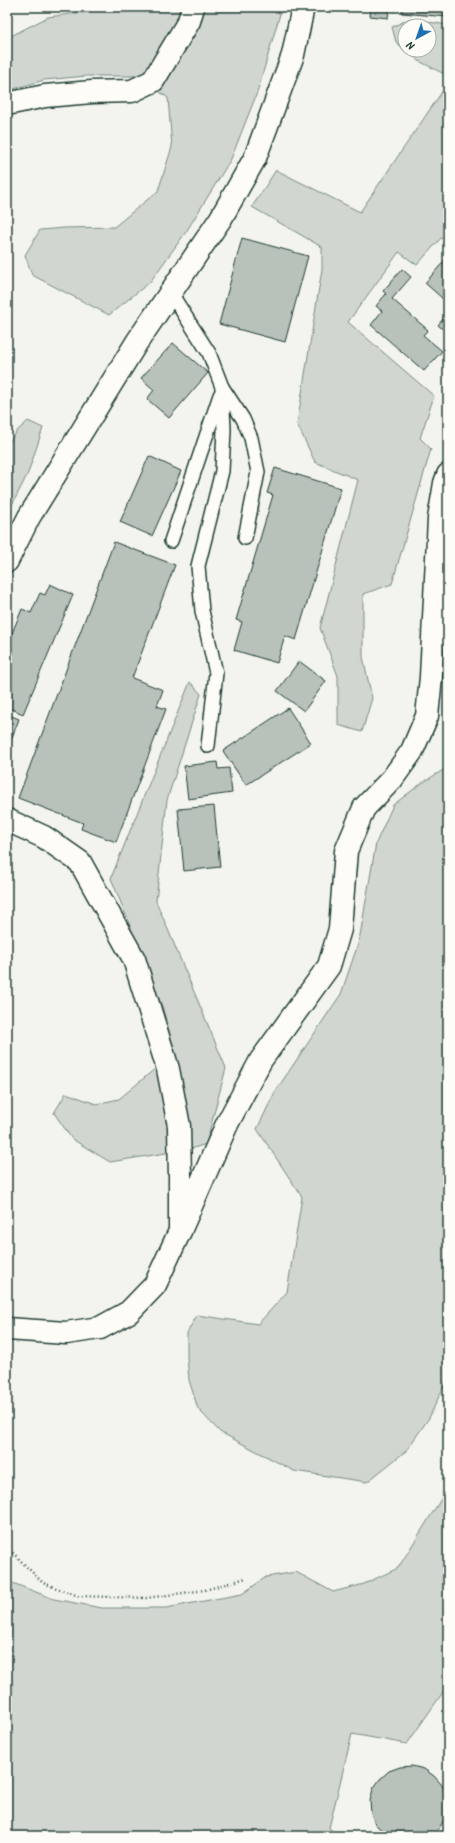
<svg xmlns="http://www.w3.org/2000/svg" width="455" height="1843" font-family="Kalam,sans-serif">
<style>
.green{fill:#d1d6d1;stroke:#788a82}
.building{fill:#b9c1bb;stroke:#1f3d34}
.lines{fill:none;stroke-linecap:round;stroke-linejoin:round}
.lane-casing{stroke:#1f3d34;stroke-width:16}
.street-casing{stroke:#1f3d34;stroke-width:25}
.path{stroke:#1f3d34;stroke-width:2.5;stroke-dasharray:1 3;stroke-linecap:butt}
.lane{stroke:#fdfcf7;stroke-width:13}
.street{stroke:#fdfcf7;stroke-width:22}
</style>
<rect width="100%" height="100%" fill="#f4f4ef"/>
<filter id="ink" filterUnits="userSpaceOnUse"><feTurbulence type="fractalNoise" baseFrequency=".025" numOctaves="2"/><feDisplacementMap in="SourceGraphic" scale="8" xChannelSelector="R" yChannelSelector="G"/><feConvolveMatrix kernelMatrix="1 2 1 2 8 2 1 2 1" color-interpolation-filters="sRGB"/></filter>
<g filter="url(#ink)">
<g class="green">
<polygon points="89,7 282,7 257,93 231,159 186,232 150,282 109,315 32,275 25,255 40,230 64,228 114,227 158,191 172,147 168,98 138,76 87,76 44,80 7,91 7,38 48,17 84,12"/>
<polygon points="409,19 448,25 448,76 419,61 406,50 429,50 429,26 405,26 405,50 396,42 392,27"/>
<polygon points="448,83 448,243 441,238 417,265 399,252 348,322 434,396 420,438 431,449 392,584 363,594 363,657 372,698 362,732 338,725 338,676 320,628 358,480 315,462 297,424 322,269 322,247 252,207 276,170 360,212"/>
<polygon points="28,421 43,428 28,473 7,515 7,445 18,430"/>
<polygon points="190,682 201,694 167,800 156,901 226,1068 206,1144 191,1149 110,1162 72,1139 54,1113 66,1093 96,1104 119,1099 175,1052 162,1006 111,878"/>
<polygon points="448,767 448,1377 429,1418 406,1451 367,1482 294,1471 220,1432 198,1409 189,1380 187,1357 187,1333 197,1315 258,1324 287,1292 302,1197 257,1129 275,1092 341,994 359,941 376,843 393,805 422,783"/>
<polygon points="448,1488 448,1685 407,1744 352,1734 329,1828 339,1836 7,1836 7,1579 10,1582 54,1599 102,1608 166,1608 242,1594 266,1577 296,1572 333,1592 364,1584 398,1568"/>
</g>
<g class="building">
<polygon points="371,7 397,7 396,10 389,9 388,18 370,16"/>
<polygon points="402,7 448,7 448,17 402,13"/>
<polygon points="242,238 308,256 285,342 219,324"/>
<polygon points="446,259 448,261 448,294 443,299 425,283"/>
<polygon points="402,269 411,277 392,299 428,330 423,335 442,351 424,371 371,325 382,311 376,306 386,294 383,291"/>
<polygon points="448,313 448,334 438,325"/>
<polygon points="173,343 208,373 169,418 147,399 154,390 141,378"/>
<polygon points="7,412 12,414 7,431"/>
<polygon points="149,456 181,471 152,536 120,522"/>
<polygon points="275,468 341,488 296,640 285,636 277,663 234,650 242,622 236,620 273,495 267,493"/>
<polygon points="114,542 175,565 132,678 163,690 157,706 166,709 116,842 81,829 83,823 18,798"/>
<polygon points="50,584 73,595 23,714 7,707 7,645 22,609 31,613 40,593 45,595"/>
<polygon points="299,661 326,681 304,711 277,691"/>
<polygon points="288,708 311,743 246,785 223,751"/>
<polygon points="7,714 19,719 11,740 7,739"/>
<polygon points="217,762 218,769 229,768 232,793 188,799 184,766"/>
<polygon points="214,806 220,867 184,871 178,809"/>
<polygon points="412,1766 424,1769 434,1776 442,1785 446,1796 447,1808 444,1820 438,1830 430,1836 388,1836 375,1824 371,1813 370,1801 373,1789 380,1779 389,1771 400,1767"/>
</g>
<g class="lines">
<defs>
<g id="lane">
<polyline points="170,292 209,353 222,387 224,430 222,471 198,566 202,611 216,673 208,746"/>
<polyline points="222,387 243,419 251,438 258,472 245,538"/>
<polyline points="171,541 220,395"/>
</g>
<g id="street">
<polyline points="7,104 45,96 92,92 132,91 153,81 189,21 193,7"/>
<polyline points="7,561 29,517 137,342 221,218 255,158 293,55 303,7"/>
<polyline points="7,820 44,837 80,862 134,959 168,1069 179,1126 180,1177 180,1231 155,1285 129,1312 100,1328 66,1333 7,1329"/>
<polyline points="180,1231 227,1124 261,1060 329,966 340,929 346,851 364,808 392,779 412,751 427,716 431,677 439,519 445,483 448,475"/>
</g>
</defs>
<use href="#lane" class="lane-casing"/>
<use href="#street" class="street-casing"/>
<polyline class="path" points="7,1547 43,1583 78,1596 146,1598 205,1590 246,1578"/>
<use href="#lane" class="lane"/>
<use href="#street" class="street"/>
</g>
</g>
<rect width="455" height="1843" fill="none" stroke="#fdfcf7" stroke-width="24"/>
<rect x="12" y="12" width="431" height="1819" fill="none" stroke="#1f3d34" stroke-width="1.5" filter="url(#ink)"/>
<g transform="translate(417 38) rotate(220)"><circle r="19" fill="#fdfcf7" stroke="#a4b0a9"/>
<path d="M0-3L7 15L0 10L-7 15Z" fill="#1f6fb2"/>
<text y="-6" font-size="11" font-weight="bold" text-anchor="middle" fill="#1f3d34">N</text>
</g>
</svg>
